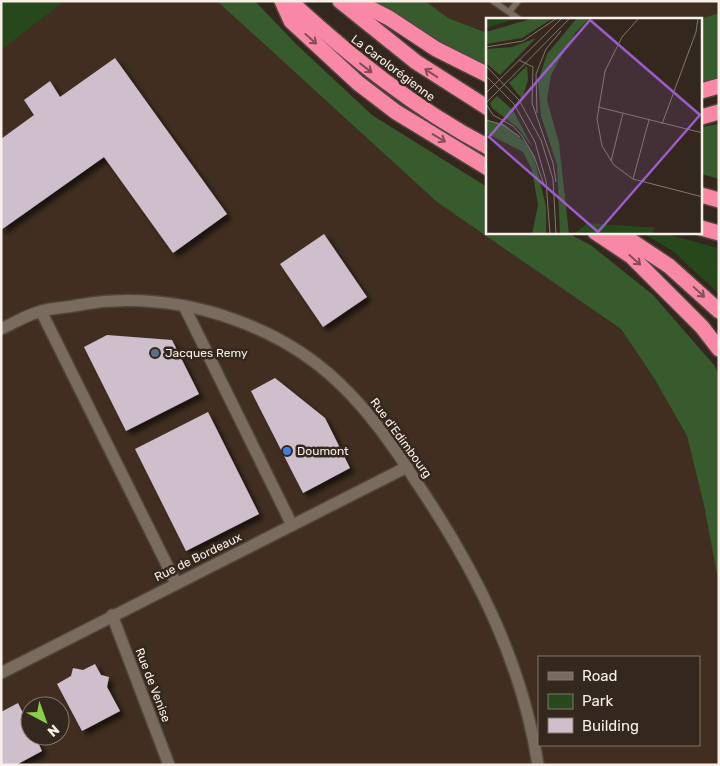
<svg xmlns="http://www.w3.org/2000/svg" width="720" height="766" font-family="Rubik,sans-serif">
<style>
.built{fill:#412e20;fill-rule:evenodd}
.green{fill:#26481b}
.forest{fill:#375b2c}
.building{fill:#cfbfcd;filter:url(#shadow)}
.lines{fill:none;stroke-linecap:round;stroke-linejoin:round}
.lane-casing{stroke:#51463d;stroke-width:8}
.street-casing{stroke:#51463d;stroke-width:14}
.highway-casing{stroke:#51463d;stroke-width:18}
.lane{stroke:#7a6b5f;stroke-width:5.5}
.street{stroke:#7a6b5f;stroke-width:11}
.highway{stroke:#f988a7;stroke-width:15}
.oneway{stroke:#834e54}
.service-dot{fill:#5c6f8a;stroke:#34271d;stroke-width:2}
.shop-dot{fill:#3f7fe0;stroke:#34271d;stroke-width:2}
.labels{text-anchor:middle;stroke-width:5;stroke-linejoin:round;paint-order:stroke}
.street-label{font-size:12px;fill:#f8efe9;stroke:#34271d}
.poi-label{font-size:12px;fill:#f8efe9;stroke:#34271d;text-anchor:start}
.inset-road{fill:none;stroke:#82776f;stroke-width:1}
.view{fill:#9a5dca;fill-opacity:0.15;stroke:#9a5dca;stroke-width:2.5}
.inset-edge{fill:none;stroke:#f8efe9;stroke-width:2.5}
</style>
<defs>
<filter id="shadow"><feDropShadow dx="4.5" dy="4.5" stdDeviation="2.5" flood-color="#0009"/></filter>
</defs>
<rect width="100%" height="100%" fill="#34271d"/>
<g class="built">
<path d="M 65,1 L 217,1 L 437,202 L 621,329 L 654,378 L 687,436 L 704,505 L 719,585 L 719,765 L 1,765 L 1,50 ZM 539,657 L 699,657 L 699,745 L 539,745 ZM 30,706 L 60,706 L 60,736 L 30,736 Z"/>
<polygon points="425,1 719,1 719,13 700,19 488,19 487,33 448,18"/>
</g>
<g class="green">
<polygon points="1,1 65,1 1,50"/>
<polygon points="642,233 663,233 717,248 719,294 673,251"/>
</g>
<g class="forest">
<polygon points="217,1 255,1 297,45 372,115 487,187 488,232 568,233 592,246 653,295 714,365 719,374 719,585 704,505 687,436 654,378 621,329 437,202"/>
<polygon points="370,1 425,1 448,18 487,33 487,74"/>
<polygon points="719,13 719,88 701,96 700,19"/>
<polygon points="719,124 719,179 701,174 701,127"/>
</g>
<g class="building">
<polygon points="115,58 227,214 173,253 104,157 1,230 1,139 34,115 24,100 50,81 60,97"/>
<polygon points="324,234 367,297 323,327 280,264"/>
<polygon points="107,335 172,340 199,394 126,431 84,347"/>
<polygon points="275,378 325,418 350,468 303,493 251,391"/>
<polygon points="208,412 259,514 186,551 135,449"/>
<polygon points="95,664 101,675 109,677 107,687 120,711 82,731 57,684 71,676 73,668 83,670"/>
<polygon points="18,703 30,727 30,736 35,736 42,751 16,765 1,765 1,712"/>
</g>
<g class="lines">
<defs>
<g id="lane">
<polyline points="493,1 519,19"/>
<polyline points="510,11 518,1"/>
</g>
<g id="street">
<polyline points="184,306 292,525"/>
<polyline points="41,311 176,583"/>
<path d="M 1,329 C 14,323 28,314 42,311 C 52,308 63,308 73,306 C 86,304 100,301 113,301 C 193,297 280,327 338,382 C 369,411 394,447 417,483 C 475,569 522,661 538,765"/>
<polyline points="112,615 169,765"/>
<polyline points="1,673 407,467"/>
</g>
<g id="highway">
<polyline points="282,1 291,21 358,83 396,112 488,168"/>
<path d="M 290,1 C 351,57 414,108 488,147"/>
<polyline points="340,1 416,62 488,108"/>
<polyline points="356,1 389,18 436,49 488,75"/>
<polyline points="701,91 719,86"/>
<polyline points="701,117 719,112"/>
<polyline points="701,195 719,200"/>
<polyline points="701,228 719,233"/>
<polyline points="595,232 631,256 702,327 719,349"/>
<polyline points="618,232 669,266 719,311"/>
</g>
</defs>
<use href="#lane" class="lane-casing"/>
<use href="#street" class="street-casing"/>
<use href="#highway" class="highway-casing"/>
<use href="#lane" class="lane"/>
<use href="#street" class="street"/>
<use href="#highway" class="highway"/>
</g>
<defs><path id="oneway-shaft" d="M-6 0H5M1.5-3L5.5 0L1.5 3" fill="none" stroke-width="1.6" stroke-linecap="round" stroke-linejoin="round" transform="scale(1.25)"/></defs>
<g class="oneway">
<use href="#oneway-shaft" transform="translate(311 39) rotate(42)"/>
<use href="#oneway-shaft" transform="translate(366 68) rotate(38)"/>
<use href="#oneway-shaft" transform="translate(431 73) rotate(-146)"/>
<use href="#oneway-shaft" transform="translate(439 138) rotate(31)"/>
<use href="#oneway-shaft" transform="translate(635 260) rotate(42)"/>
<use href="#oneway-shaft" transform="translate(699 292) rotate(43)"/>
</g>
<circle class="service-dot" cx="155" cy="353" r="5"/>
<circle class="shop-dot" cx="287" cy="451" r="5"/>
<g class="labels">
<g class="street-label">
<text transform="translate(393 68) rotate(37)" y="4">La Carolorégienne</text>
<text transform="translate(401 438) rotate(54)" y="4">Rue d'Edimbourg</text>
<text transform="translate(198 557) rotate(-26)" y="4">Rue de Bordeaux</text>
<text transform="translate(153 685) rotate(69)" y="4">Rue de Venise</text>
</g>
<g class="poi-label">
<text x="165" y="357">Jacques Remy</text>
<text x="297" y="455">Doumont</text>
</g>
</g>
<g transform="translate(486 18)">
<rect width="216" height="216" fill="#34271d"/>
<path d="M 0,0 L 33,0 L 0,10 ZM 101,205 L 157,209 L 169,209 L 166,216 L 88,216 Z" fill="#26481b"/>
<path d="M 48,0 L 67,0 L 36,20 L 0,26 L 0,14 ZM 91,0 L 104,0 L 90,14 L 72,44 L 65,57 L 61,82 L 73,125 L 83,216 L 74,216 L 71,147 L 55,98 L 52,64 L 61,36 ZM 50,20 L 14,57 L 0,45 L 0,31 L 26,29 ZM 41,48 L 42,62 L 36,81 L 23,65 ZM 11,78 L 27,92 L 47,130 L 31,109 L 6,90 L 4,85 ZM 0,102 L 18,106 L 38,123 L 47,136 L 60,188 L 60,216 L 46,216 L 52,187 L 46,152 L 37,134 L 0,115 Z" fill="#375b2c"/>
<path class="inset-road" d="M 153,0 L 136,19 L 119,53 L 111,101 L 116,128 L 128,147 L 147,161 L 217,179M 0,29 L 37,23 L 71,0M 33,42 L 47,49 L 46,85 L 67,145 L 70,164M 0,48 L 33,82 L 55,122 L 67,161 L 70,216M 0,58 L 28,86 L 49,124 L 60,163 L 64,216M 0,75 L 76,0M 0,85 L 84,0M 0,86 L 7,97 L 27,108 L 36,118 L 48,138 L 58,167M 112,89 L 217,115M 51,95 L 50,56 L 60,31 L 75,13M 0,102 L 17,107 L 34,119M 176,106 L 210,14 L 212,0M 125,143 L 137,95M 147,161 L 163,102"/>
<path class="view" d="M 104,2 L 214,97 L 112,214 L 3,119 Z"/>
<rect width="216" height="216" class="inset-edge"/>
</g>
<rect width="720" height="766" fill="none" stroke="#f8efe9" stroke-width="5"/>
<rect x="538" y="656" width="162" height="90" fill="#34271d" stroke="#82776f"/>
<rect x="548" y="672" width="25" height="8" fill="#7a6b5f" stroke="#82776f"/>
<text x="582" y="681" font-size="15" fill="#f8efe9">Road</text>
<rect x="548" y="694" width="25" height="15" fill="#26481b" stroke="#82776f"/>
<text x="582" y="706" font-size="15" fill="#f8efe9">Park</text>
<rect x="548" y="718" width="25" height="15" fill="#cfbfcd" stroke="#82776f"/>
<text x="582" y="731" font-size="15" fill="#f8efe9">Building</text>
<g transform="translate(45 721) rotate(139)"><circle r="24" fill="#34271d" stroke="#82776f"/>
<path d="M0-4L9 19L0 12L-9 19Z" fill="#88cf4a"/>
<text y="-8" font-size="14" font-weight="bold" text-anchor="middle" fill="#f8efe9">N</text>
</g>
</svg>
